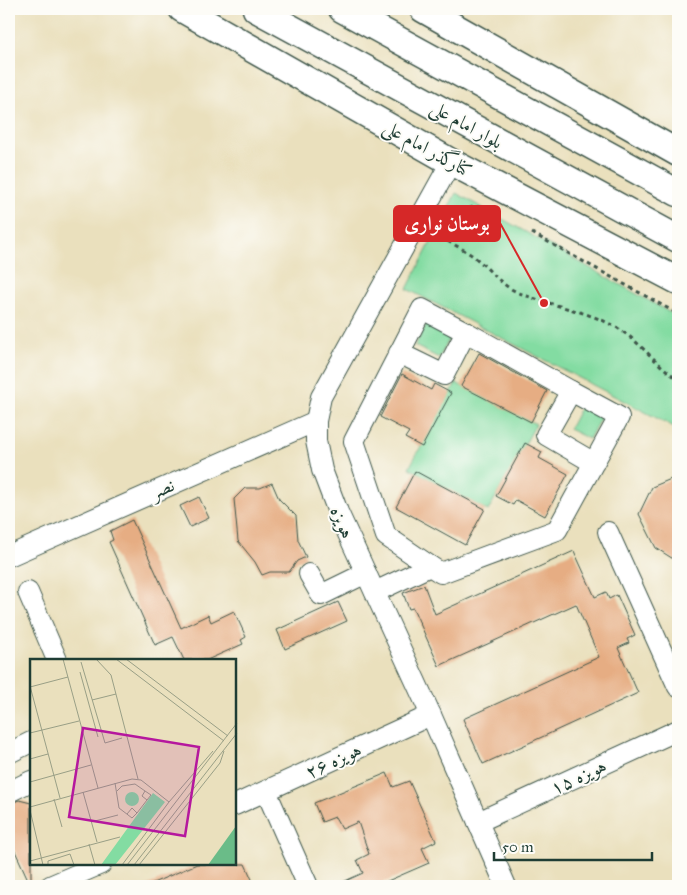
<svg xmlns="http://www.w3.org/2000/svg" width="687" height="895" font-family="'IM FELL Great Primer',Amiri,serif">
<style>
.green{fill:#83dca2;stroke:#518c6b}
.building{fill:#e6ad83}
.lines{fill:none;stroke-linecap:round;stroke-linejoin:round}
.minor-casing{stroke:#3d5549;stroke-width:22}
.major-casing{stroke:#3d5549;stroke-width:29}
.path{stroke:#3d5549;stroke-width:3;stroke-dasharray:4 4;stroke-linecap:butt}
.minor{stroke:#fff;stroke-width:20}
.major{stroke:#fff;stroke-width:26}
.labels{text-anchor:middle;stroke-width:4;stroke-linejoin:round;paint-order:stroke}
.street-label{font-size:19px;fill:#1f3d34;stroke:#fdfcf7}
.inset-road{fill:none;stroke:#999f86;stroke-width:1}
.view{fill:#b5179e;fill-opacity:0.15;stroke:#b5179e;stroke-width:2.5}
.inset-edge{fill:none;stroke:#1f3d34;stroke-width:2.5}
.leader{fill:none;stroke:#d62828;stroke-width:2}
.callout-dot{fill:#d62828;stroke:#fdfcf7;stroke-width:2}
.callout{fill:#d62828;stroke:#d62828;stroke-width:2}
.callout-label{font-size:20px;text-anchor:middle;font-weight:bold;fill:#fff}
</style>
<rect width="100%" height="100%" fill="#fdfcf7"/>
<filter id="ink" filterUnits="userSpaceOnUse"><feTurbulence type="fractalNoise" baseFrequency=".02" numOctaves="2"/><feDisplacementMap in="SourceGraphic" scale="10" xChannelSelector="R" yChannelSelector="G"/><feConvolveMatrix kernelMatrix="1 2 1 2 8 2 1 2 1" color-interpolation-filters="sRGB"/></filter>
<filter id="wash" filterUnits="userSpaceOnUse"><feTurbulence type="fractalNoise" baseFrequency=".0096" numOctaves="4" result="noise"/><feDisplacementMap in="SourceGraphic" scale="20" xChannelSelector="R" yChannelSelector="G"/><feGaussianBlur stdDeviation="1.12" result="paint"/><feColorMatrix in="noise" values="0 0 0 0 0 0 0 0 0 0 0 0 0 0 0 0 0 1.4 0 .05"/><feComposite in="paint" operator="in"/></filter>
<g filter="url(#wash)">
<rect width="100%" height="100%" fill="#eae0bd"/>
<g class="green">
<polygon points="456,193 678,317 678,429 407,289"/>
<polygon points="428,321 452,334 439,358 415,346"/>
<polygon points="456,383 536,424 488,511 409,468"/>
<polygon points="581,406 601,417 589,439 569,429"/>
</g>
<g id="blocks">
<g class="building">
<polygon points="479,353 547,391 531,422 461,386"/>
<polygon points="402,374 431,390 434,384 451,393 422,447 405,438 409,432 380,417"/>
<polygon points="525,443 542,452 539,458 568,474 545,516 516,500 513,505 496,496"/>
<polygon points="415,471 485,509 465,545 396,507"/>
<polygon points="678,476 678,562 656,548 639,514 652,487"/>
<polygon points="272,483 279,499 296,516 298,540 306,557 297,561 289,572 270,572 262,575 255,562 238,541 234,499 245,488 260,488"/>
<polygon points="199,497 209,518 190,527 180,506"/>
<polygon points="132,520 181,628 208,615 211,622 234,611 246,637 241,640 243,644 207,660 184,660 173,637 155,645 109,542 113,540 110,531"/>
<polygon points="574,551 595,597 606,592 609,599 617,595 635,635 627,639 629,643 618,648 638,693 483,764 463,719 599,657 576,604 439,666 413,608 409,609 403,593 424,585 435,614"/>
<polygon points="338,602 347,621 285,649 277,630"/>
<polygon points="387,773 393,787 409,781 436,841 422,848 429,863 376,886 334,886 363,873 357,860 369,854 358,822 342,829 335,817 322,822 314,803"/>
<polygon points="19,800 31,803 31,886 15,851 9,849 9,804"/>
<polygon points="197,864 245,864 255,886 146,886"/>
</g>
</g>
</g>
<g filter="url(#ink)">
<use href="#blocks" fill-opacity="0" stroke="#3d5549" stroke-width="1"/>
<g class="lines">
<defs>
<g id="minor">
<polyline points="451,162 321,397 316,421 316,441 322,470 338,512 431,715 506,886"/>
<polyline points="466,332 571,391"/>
<polyline points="399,353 444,375 466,332 422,309 354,441 386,536 430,566"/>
<polyline points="608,532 678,687"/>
<polyline points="9,556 316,421"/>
<polyline points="309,574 321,595 366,573"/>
<polyline points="28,592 57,660"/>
<polyline points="375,592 430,566 441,573 557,530 619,417 571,391 546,435 594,463"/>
<polyline points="9,753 31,742"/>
<polyline points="266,791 308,886"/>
<polyline points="9,792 31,781"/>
<polyline points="235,805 431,715"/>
<polyline points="478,822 678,730"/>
<polyline points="50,886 101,864"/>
</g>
<g id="major">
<polyline points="182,9 451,162 678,281"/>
<polyline points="256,9 678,239"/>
<polyline points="342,9 678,193"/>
<polyline points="423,9 678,153"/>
</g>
</defs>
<use href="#minor" class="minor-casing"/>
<use href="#major" class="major-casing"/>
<g class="path">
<path d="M 434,233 C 447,242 461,247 473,256 C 489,268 499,284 517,292 C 550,306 582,309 614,326 C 638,339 655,364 678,379"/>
<polyline points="532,233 678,314"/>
<polyline points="449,242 463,213 474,206 487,209"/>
</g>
<use href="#minor" class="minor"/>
<use href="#major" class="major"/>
</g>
</g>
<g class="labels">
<g class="street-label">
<text transform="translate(467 124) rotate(29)" y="7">بلوار امام علی</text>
<text transform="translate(428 148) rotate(29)" y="7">کنارگذر امام علی</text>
<text transform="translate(162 488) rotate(-24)" y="7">نصر</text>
<text transform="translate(343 522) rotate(66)" y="7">هویزه</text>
<text transform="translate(333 760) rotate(-25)" y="7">هویزه ۲۶</text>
<text transform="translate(578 776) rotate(-25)" y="7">هویزه ۱۵</text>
</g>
</g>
<g transform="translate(30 659)">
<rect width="206" height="206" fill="#eae0bd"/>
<path d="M95 140a7 7 0 1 1 14 0a7 7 0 1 1-14 0ZM 123,134 L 135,143 L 85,206 L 71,206 Z" fill="#83dca2"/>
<path d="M 206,167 L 206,206 L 178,206 Z" fill="#6abc88"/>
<path class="inset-road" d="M 33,0 L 68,129M 66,0 L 81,16 L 108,120M 86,0 L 194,82M 96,0 L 198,77M 51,3 L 75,84 L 92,79M 50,13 L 68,78M 0,27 L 30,139M 0,28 L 38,18M 62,41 L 86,35M 0,74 L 49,62M 0,100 L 18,95M 0,123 L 61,106M 85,124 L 89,149 L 102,159 L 107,154 L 102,149 L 97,155M 87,132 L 92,127 L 105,125 L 115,132 L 121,136 L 117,141 L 112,137 L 115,132M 53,133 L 67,183M 24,140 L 32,168M 0,148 L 102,120 L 111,121 L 139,143M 0,151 L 13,206M 107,154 L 117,141M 61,163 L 88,156M 59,185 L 65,206M 0,202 L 90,178M 18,206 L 18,202 L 40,195 L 44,206M 92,206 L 139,143 L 183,92M 97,206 L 207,64M 104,206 L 207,74M 109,206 L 190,104 L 194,92"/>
<path class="view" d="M 53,69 L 169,88 L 155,177 L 39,158 Z"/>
<rect width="206" height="206" class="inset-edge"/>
</g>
<path class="leader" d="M544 303L500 223"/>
<circle class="callout-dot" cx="544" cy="303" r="5"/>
<rect class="callout" x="394" y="206" width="106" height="35" rx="5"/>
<g class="callout-label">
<text x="447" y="230">بوستان نواری</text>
</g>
<rect width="687" height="895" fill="none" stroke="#fdfcf7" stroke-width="30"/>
<path d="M494 852v8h158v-8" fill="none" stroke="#1f3d34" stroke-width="2.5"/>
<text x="502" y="852" font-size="15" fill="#1f3d34" stroke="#fdfcf7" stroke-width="4" paint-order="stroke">50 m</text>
</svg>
